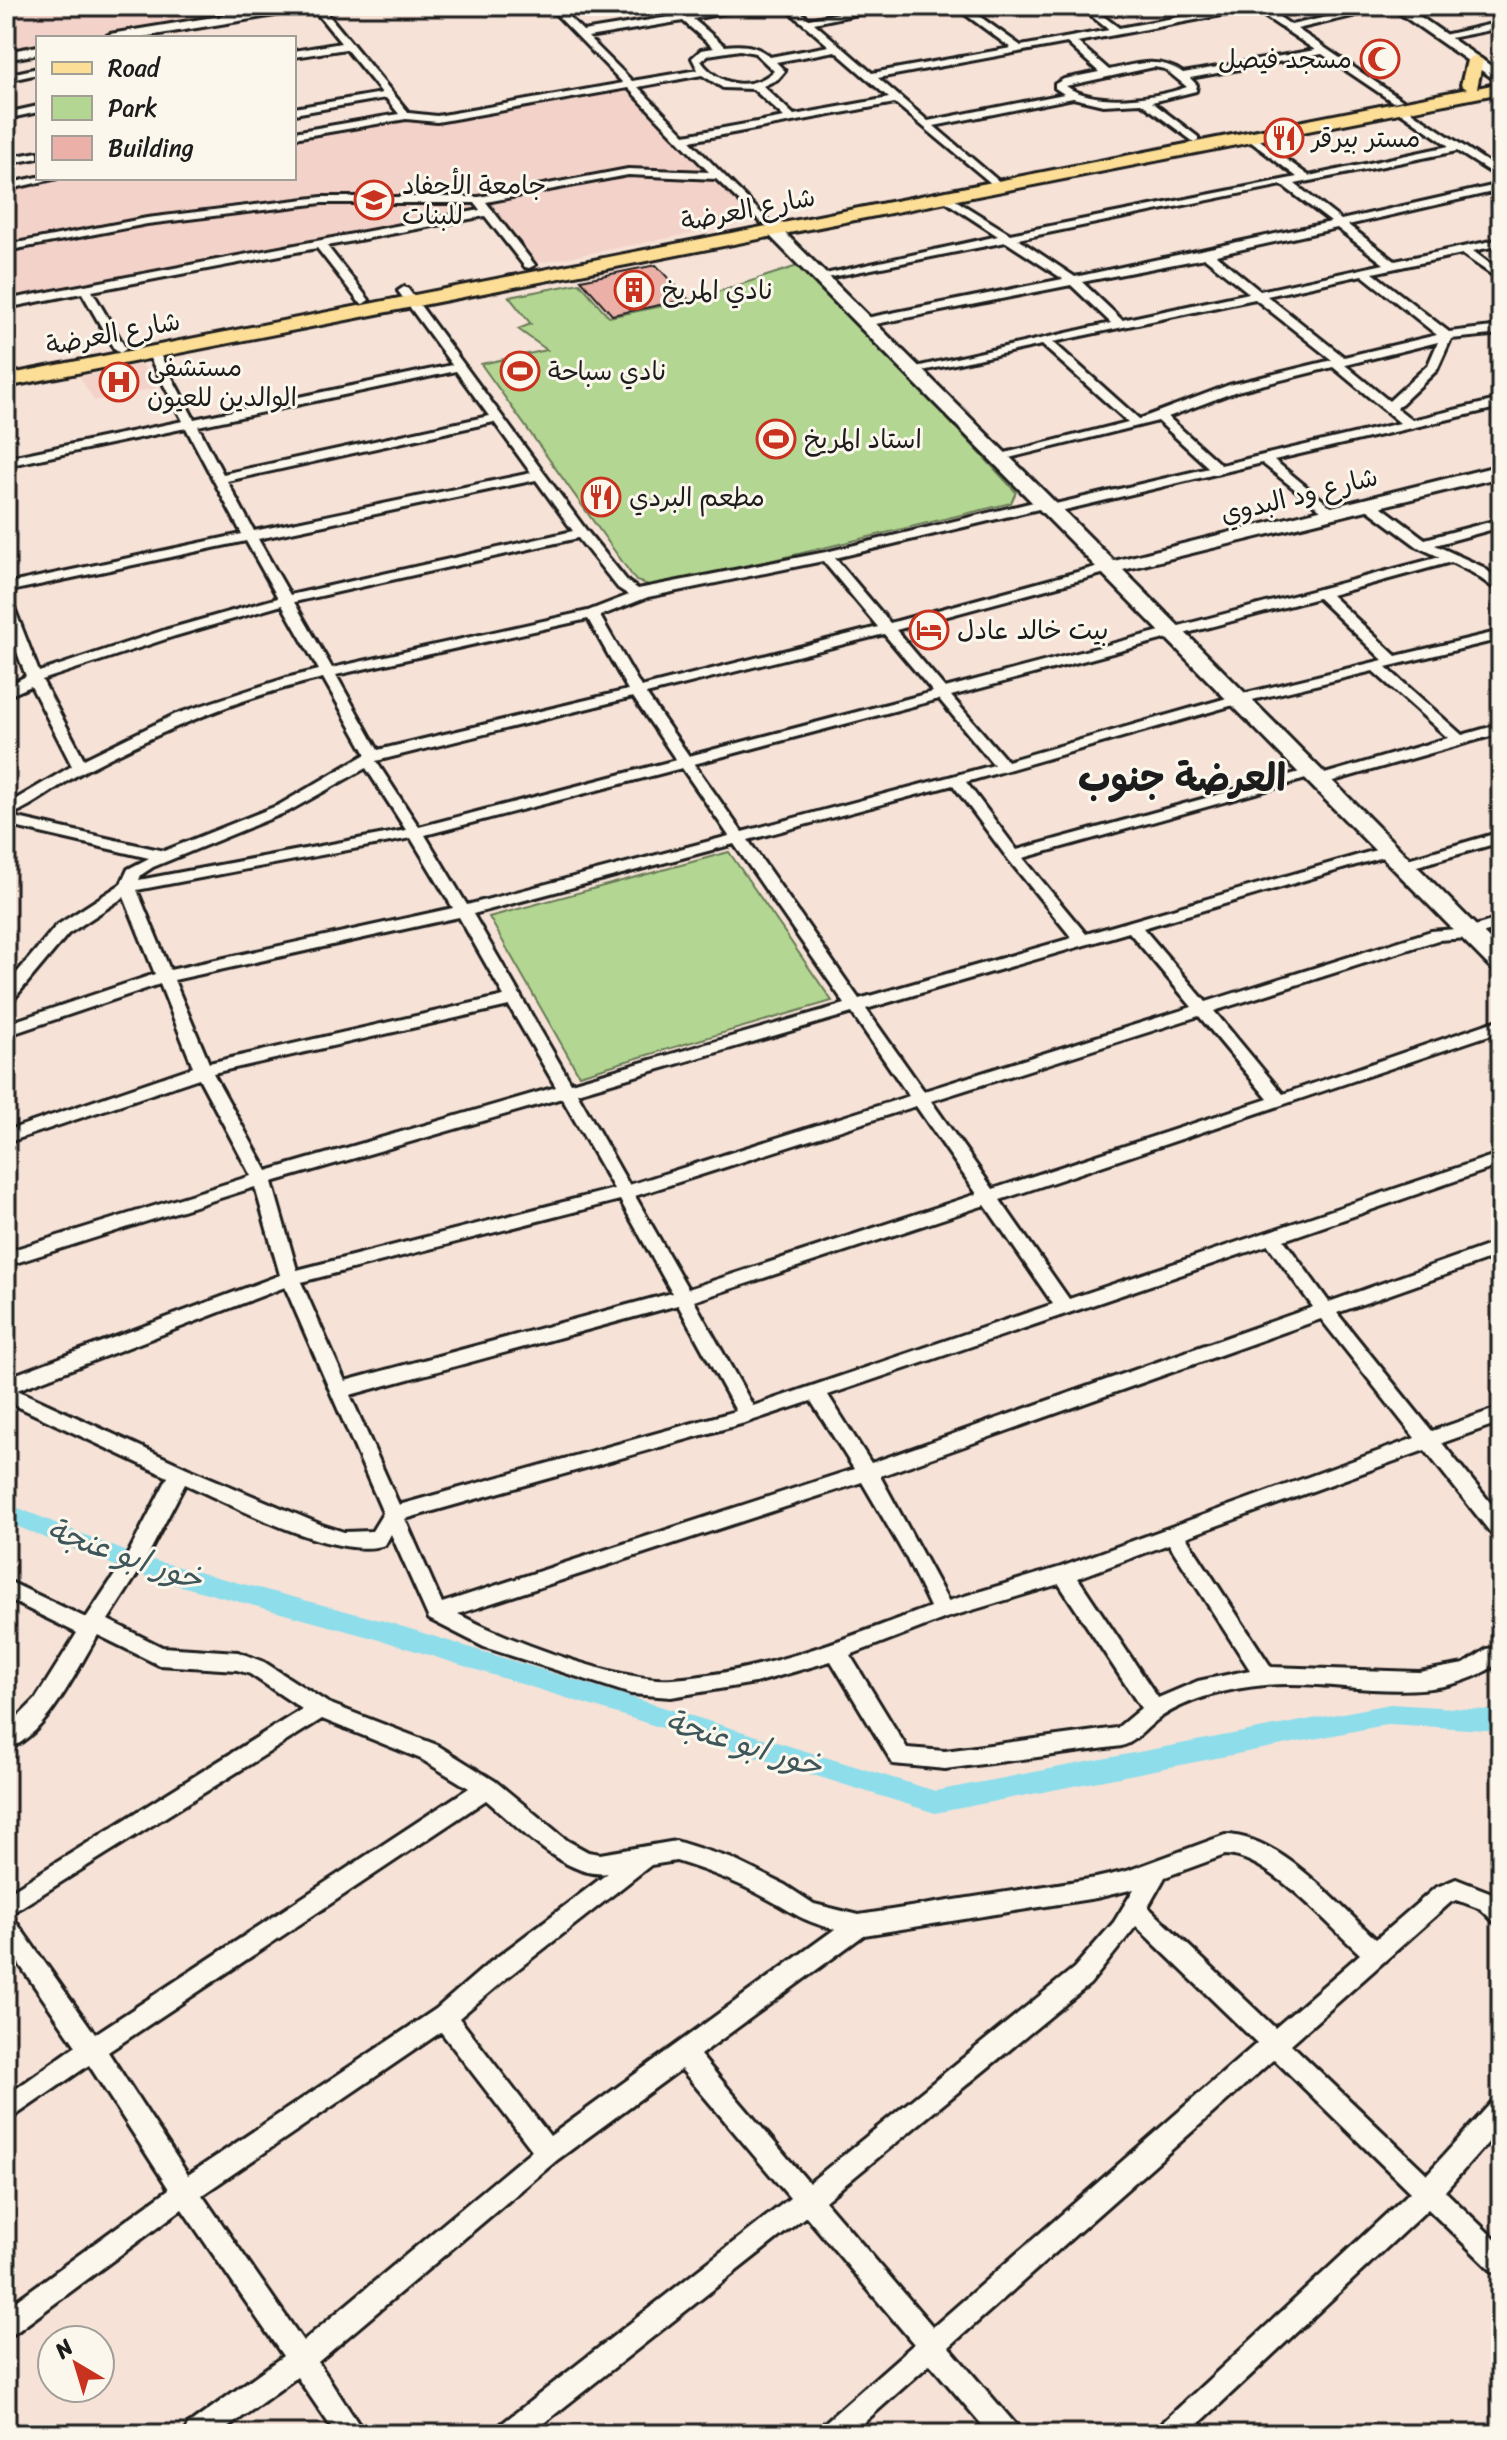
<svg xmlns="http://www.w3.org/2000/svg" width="1507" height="2440" font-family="Sriracha,'Playpen Sans Arabic',sans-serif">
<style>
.built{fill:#f3d3c9}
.green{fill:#b3d792;stroke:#687a57;stroke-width:2}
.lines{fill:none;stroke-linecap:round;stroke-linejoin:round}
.canal{fill:#8eddeb;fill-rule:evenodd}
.building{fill:#ebb0a7;stroke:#1c1c1c;stroke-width:2}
.street-casing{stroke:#1c1c1c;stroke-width:6}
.secondary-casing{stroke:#1c1c1c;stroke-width:6}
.primary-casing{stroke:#1c1c1c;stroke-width:6}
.street{fill:#fbf7ec;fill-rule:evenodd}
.secondary{fill:#fbf7ec;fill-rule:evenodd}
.primary{fill:#fcde96;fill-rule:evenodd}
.labels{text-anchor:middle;stroke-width:6;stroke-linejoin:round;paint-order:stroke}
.far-poi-label{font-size:26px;fill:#1c1c1c;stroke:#fbf7ec;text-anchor:start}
.far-street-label{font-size:26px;fill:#1c1c1c;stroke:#fbf7ec}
.water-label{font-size:32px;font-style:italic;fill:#3e565a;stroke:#fbf7ec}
.district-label{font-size:38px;font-weight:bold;fill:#1c1c1c;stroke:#fbf7ec}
</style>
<rect width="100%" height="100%" fill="#f6e2d7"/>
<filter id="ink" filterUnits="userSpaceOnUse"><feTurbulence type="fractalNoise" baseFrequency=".0125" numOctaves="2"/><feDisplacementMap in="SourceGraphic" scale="16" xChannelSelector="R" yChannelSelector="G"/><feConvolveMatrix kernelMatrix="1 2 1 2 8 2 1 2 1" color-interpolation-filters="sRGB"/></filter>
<g filter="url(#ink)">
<g class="built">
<polygon points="6,6 286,6 100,38 38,38 38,49 6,54"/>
<polygon points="628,83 762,220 529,265 486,213 6,303 6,188 59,178 294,178 294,136 406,116 437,119"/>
<polygon points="142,364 157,388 94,401 80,377"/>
</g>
<g class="green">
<polygon points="804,264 1016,492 1011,503 677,583 652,586 636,581 481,364 547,350 518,329 531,324 509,297 580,283 609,317 692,300"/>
<polygon points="729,852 832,1001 579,1075 489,917"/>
</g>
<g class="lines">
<polygon class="canal" points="6,1503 137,1556 384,1621 935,1791 1390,1704 1501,1711 1501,1731 1390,1724 935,1813 384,1641 133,1573 6,1522"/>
</g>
<polygon class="building" points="656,265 688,299 612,315 581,280"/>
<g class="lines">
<defs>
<g id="street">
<path d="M 311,6 L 321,6 L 409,113 L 437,116 L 623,83 L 548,6 L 558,6 L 583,31 L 736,6 L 759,6 L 693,19 L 725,46 C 742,44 757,45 770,57 L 829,46 L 783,6 L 794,6 L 809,19 L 875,6 L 896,6 L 814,23 L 872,73 L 1011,48 L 954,6 L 965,6 L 1021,46 L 1109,30 L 1079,6 L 1090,6 L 1119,28 L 1239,6 L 1263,6 L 1291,25 L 1376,6 L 1394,6 L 1297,29 L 1402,100 L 1393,102 L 1322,54 L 1190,78 L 1197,85 L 1196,91 L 1152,102 L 1198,137 L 1198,141 L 1194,142 L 1141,103 L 1103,105 L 1073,98 L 934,126 L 1002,184 L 1002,188 L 998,189 L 895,103 L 690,141 L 766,218 L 768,220 L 762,223 L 716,179 L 628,175 L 486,202 L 535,265 L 529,268 L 525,267 L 485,216 L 327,246 L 369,300 L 363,304 L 359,302 L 317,248 L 92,291 L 126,349 L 120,353 L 114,349 L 82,293 L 6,308 L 6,300 L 480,210 L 475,203 L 322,203 L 147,224 L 6,251 L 6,245 L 147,218 L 322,197 L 479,197 L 628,169 L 709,172 L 628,88 L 437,122 L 406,119 L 294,138 L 294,132 L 399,114 L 386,98 L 294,114 L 294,108 L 382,93 L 346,49 L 294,57 L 294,51 L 341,43 ZM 1254,9 L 1315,50 L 1183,73 C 1159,56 1136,64 1109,70 L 1077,42 ZM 683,21 L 714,48 L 701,50 L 692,58 L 698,70 L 632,81 L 588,37 ZM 1067,43 L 1099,72 L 1064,79 L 1055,84 L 1055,88 L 1064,94 L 928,121 L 878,78 ZM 740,50 L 755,53 L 774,71 C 750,92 719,86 701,61 L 708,55 ZM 835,51 L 889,98 L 794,115 L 763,86 L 778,79 L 785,71 L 776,62 ZM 1154,67 L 1165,69 L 1187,87 C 1155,98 1095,107 1066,86 ZM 702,75 L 723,88 L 753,89 L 784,117 L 685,135 L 638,87 Z"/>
<polygon points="1501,22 1501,28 1440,40 1435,37"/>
<polygon points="38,68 38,74 6,81 6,75"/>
<path d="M 1400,104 L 1501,171 L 1501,179 L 1457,151 L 1295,184 L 1341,220 L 1501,184 L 1501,190 L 1348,225 L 1395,261 L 1501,239 L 1501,245 L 1473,251 L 1501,272 L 1501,281 L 1462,254 L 1373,273 L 1449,332 L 1501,326 L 1501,334 L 1451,339 L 1437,370 L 1397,408 L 1412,420 L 1501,399 L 1501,407 L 1274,460 L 1336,511 L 1338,514 L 1331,518 L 1262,463 L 1052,513 L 1047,512 L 1047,507 L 835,558 L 890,623 L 1103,565 L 1113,565 L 1113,571 L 896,630 L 945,688 L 1440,557 L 1418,547 L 1364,507 L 1364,501 L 1374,501 L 1425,539 L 1501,519 L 1501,527 L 1435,545 L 1483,567 L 1501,582 L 1501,593 L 1473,573 L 1451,562 L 1331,595 L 1396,656 L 1501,631 L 1501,639 L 1386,667 L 1462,735 L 1501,724 L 1501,733 L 1319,785 L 1314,783 L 1313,777 L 1023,858 L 1086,934 L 1383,848 L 1393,848 L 1396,851 L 1393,854 L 1143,928 L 1206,1002 L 1431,931 L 1468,928 L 1501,918 L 1501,928 L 1469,938 L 1438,940 L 1214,1011 L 1283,1094 L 1501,1019 L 1501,1031 L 1000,1200 L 1069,1299 L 1501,1153 L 1501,1165 L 1284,1240 L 1329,1302 L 1501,1241 L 1501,1255 L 1337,1313 L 1432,1431 L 1501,1407 L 1501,1422 L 1442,1443 L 1501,1516 L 1501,1539 L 1494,1537 L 1425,1450 L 1186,1537 L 1271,1667 L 1419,1672 L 1464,1664 L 1487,1649 L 1501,1647 L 1501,1665 L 1497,1664 C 1429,1711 1342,1678 1265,1685 C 1231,1688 1189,1698 1161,1717 C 1147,1726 1138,1741 1122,1746 L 945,1769 L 893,1764 L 831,1661 L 755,1683 L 671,1697 L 631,1694 L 484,1647 L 429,1619 L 391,1534 L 385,1545 C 336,1561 233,1505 185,1484 L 140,1570 L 108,1620 L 162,1647 L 238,1652 L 264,1662 L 328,1703 L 437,1745 L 495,1781 L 568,1841 L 588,1852 L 600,1854 L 676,1841 L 730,1858 L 785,1885 L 814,1904 L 859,1915 L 1096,1878 L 1127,1871 L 1225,1835 C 1280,1835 1337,1904 1376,1939 L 1435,1888 L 1456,1879 L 1497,1895 L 1501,1899 L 1501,1924 L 1493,1921 L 1481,1909 L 1457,1900 L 1451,1902 L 1291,2044 L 1427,2174 L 1492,2102 L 1501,2098 L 1501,2128 L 1445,2191 L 1501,2245 L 1501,2275 L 1492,2271 L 1428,2209 L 1188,2434 L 1156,2434 L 1160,2425 L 1410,2192 L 1274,2059 L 949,2347 L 1016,2425 L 1020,2434 L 990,2434 L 930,2364 L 851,2434 L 818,2434 L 822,2425 L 914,2344 L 806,2216 L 530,2434 L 496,2434 L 500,2425 L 790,2198 L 681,2069 L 557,2160 L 318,2362 L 365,2434 L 336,2434 L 297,2377 L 219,2434 L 184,2434 L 188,2425 L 283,2356 L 182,2209 L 15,2333 L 6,2337 L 6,2308 L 169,2189 L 89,2065 L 6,2122 L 6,2096 L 76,2046 L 6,1945 L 6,1894 L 302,1709 L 250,1674 L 237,1670 L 159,1665 L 98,1635 C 76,1670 48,1735 6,1750 L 6,1729 L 35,1700 L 77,1633 L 6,1598 L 6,1580 L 86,1618 L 126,1558 L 168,1477 L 6,1401 L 6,1378 L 280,1275 L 255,1187 L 6,1266 L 6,1252 L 251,1176 L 199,1078 L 6,1143 L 6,1131 L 193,1067 L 160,984 L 6,1036 L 6,1024 L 155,974 L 124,897 L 68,934 L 12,1001 L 6,1002 L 6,986 L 56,926 L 121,884 L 128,869 L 149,858 L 6,825 L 6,805 L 72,766 L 31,686 L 6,697 L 6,687 L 26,676 L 6,623 L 6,601 L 13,605 L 39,672 L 165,630 L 278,598 L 246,541 L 6,592 L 6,584 L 242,534 L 186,428 L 6,466 L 6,458 L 183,421 L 146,351 L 152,347 L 158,351 L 194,419 L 452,365 L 398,291 L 404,287 L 408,289 L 586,530 L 628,582 L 638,589 L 826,552 L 1046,499 L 1051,500 L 1051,505 L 1209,468 L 1158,421 L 997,461 L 997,455 L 1128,422 L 1042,345 L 913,373 L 907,369 L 1111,323 L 1071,285 L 866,326 L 860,322 L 866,318 L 1063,279 L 1006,242 L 822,279 L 816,276 L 998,236 L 940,198 L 940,194 L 944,193 L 1010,234 L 1297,177 L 1246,138 L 1246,134 L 1250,133 L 1309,176 L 1449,146 L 1396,109 L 1396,105 ZM 1282,185 L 1331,222 L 1075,277 L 1018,239 ZM 1337,228 L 1384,264 L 1260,291 L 1216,255 ZM 1205,258 L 1249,293 L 1122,320 L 1082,282 ZM 1362,275 L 1437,335 L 1344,357 L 1267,296 ZM 1255,299 L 1332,360 L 1229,385 L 1139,419 L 1053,342 ZM 1438,342 L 1428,365 L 1389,401 L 1345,365 ZM 1333,367 L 1400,423 L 1221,465 L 1168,417 L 1237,391 ZM 456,371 L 489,416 L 223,474 L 198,426 ZM 494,422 L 531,473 L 254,531 L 227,481 ZM 536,480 L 573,531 L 290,595 L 258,539 ZM 578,538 L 618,588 L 629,595 L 588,611 L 332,668 L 294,602 ZM 823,561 L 878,627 L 641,687 L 600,616 L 648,597 ZM 1318,598 L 1383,660 L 1234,696 L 1007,761 L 951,696 ZM 282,605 L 319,670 L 286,678 L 176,714 L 84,759 L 42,680 L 175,636 ZM 588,619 L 628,690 L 378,750 L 336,675 ZM 884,634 L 933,692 L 689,756 L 646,694 ZM 1373,671 L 1448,738 L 1318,776 L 1317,770 L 1307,770 L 1017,850 L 966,782 L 1244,702 ZM 323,678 L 366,754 L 279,805 L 164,851 L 9,816 C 37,804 61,783 88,769 C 163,730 240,697 323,678 ZM 633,697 L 676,760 L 419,827 L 376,761 ZM 939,699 L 994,765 L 742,832 L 694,764 ZM 366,768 L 406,830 L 139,880 L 141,875 L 153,867 L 289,811 ZM 682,768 L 729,836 L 467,905 L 425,835 ZM 953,785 L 1008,859 L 1072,938 L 859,999 L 748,840 ZM 411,838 L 453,908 L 170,970 L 137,890 ZM 734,844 L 845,1004 L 571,1083 L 473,914 ZM 459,917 L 504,996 L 209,1063 L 174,980 ZM 1129,932 L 1192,1007 L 924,1091 L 866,1009 ZM 509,1006 L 556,1087 L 267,1171 L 213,1073 ZM 852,1013 L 909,1096 L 629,1185 L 577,1093 ZM 1199,1016 L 1268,1099 L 993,1189 L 931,1101 ZM 562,1098 L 614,1189 L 297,1270 L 272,1182 ZM 916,1106 L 977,1194 L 688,1289 L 635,1196 ZM 620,1200 L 672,1293 L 345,1381 L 301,1282 ZM 985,1205 L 1053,1304 L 753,1406 L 694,1301 ZM 1268,1245 L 1313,1307 L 871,1463 L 828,1395 ZM 285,1287 L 383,1513 L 372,1531 L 344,1532 L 322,1525 L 187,1468 L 17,1390 ZM 678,1305 L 736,1411 L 399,1505 L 350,1395 ZM 1321,1319 L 1415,1438 L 1061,1567 L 948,1601 L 880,1476 ZM 811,1401 L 854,1469 L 442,1603 L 405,1519 L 748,1422 ZM 862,1482 L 907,1559 L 930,1607 C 847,1638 761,1673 672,1679 C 619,1683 506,1639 458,1614 ZM 1169,1544 L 1250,1670 L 1198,1681 L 1158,1698 L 1078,1578 ZM 1059,1584 L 1141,1708 L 1117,1728 L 945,1751 L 907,1748 L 850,1655 L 946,1618 ZM 322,1719 L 421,1759 L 469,1788 L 95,2034 L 14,1919 L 7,1916 ZM 486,1800 C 516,1825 567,1880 608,1873 L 488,1964 L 436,2009 L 188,2175 L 108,2052 ZM 1225,1855 C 1268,1855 1327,1924 1360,1954 L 1275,2028 L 1148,1907 L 1165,1877 ZM 676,1861 C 708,1871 738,1882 768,1899 C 794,1913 804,1922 835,1929 L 550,2136 L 459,2018 L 504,1980 L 651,1865 ZM 1134,1889 L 1114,1922 L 1074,1968 L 809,2183 L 700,2055 L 864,1935 L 1096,1898 ZM 1136,1926 L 1257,2043 L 933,2327 L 825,2201 L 1090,1984 ZM 441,2032 L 532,2150 L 303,2341 L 202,2195 Z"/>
<polygon points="38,106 38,112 6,119 6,113"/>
<polygon points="38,152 38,158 6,164 6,158"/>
<polygon points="38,177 57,178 6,190 6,184"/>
<polygon points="1501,832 1501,842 1403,870 1395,865 1397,862"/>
</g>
<g id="secondary">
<polygon points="280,6 313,6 306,10 136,38 103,38 110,34"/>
<polygon points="1389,6 1405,6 1501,73 1501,84"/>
<polygon points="38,46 38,54 6,60 6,52"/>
<polygon points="773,225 779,227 1114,561 1501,465 1501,477 1123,570 1501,951 1501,973 1493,970 767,233 765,230"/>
</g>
<polygon id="primary" points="1475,55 1483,60 1477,88 1501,83 1501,93 6,387 6,375 1467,89 1461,85 1467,60"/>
</defs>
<use href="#street" class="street-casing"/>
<use href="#secondary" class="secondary-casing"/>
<use href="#primary" class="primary-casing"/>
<use href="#street" class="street"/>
<use href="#secondary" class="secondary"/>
<use href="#primary" class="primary"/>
</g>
</g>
<defs>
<symbol id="mosque-ring" viewBox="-11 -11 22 22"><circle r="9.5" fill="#fbf7ec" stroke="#c8321e" stroke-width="1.5"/><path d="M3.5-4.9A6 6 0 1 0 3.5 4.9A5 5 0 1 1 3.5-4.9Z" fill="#c8321e"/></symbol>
<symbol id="restaurant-ring" viewBox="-11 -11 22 22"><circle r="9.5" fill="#fbf7ec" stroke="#c8321e" stroke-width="1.5"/><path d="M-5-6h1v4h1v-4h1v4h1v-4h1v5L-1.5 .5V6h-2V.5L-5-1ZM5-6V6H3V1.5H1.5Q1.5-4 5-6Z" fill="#c8321e"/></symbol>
<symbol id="university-ring" viewBox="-11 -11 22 22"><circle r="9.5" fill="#fbf7ec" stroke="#c8321e" stroke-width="1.5"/><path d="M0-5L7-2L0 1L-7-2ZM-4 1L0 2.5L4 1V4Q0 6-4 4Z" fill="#c8321e"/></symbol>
<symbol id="building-ring" viewBox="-11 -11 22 22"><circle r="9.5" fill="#fbf7ec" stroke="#c8321e" stroke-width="1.5"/><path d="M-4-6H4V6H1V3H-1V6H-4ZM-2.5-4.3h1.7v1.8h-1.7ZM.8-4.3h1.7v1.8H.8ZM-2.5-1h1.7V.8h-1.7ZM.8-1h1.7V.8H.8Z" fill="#c8321e"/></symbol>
<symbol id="stadium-ring" viewBox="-11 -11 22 22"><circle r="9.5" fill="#fbf7ec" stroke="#c8321e" stroke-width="1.5"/><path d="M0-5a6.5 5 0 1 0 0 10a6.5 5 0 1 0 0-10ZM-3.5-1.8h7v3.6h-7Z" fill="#c8321e"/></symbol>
<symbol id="hospital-ring" viewBox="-11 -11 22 22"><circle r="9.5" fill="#fbf7ec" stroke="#c8321e" stroke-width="1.5"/><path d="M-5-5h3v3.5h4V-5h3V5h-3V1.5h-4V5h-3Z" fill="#c8321e"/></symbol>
<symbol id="hotel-ring" viewBox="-11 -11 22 22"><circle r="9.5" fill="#fbf7ec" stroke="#c8321e" stroke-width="1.5"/><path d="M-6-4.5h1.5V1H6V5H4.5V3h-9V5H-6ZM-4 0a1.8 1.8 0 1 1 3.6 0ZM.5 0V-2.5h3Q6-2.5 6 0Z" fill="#c8321e"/></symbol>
</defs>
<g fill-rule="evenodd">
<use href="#mosque-ring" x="1358" y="37" width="44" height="44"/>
<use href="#restaurant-ring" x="1262" y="116" width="44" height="44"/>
<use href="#university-ring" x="352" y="178" width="44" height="44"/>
<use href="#building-ring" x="612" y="268" width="44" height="44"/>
<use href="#stadium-ring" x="498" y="349" width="44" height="44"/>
<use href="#hospital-ring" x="97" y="360" width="44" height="44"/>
<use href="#stadium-ring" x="754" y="417" width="44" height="44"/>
<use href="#restaurant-ring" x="579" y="475" width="44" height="44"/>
<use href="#hotel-ring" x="907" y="608" width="44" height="44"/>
</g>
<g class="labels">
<g class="far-poi-label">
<text x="1352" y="68" text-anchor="end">مسجد فيصل</text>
<text x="1312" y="147">مستر بيرقر</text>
<text x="402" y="194">جامعة الأحفاد<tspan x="402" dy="30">للبنات</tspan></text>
<text x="662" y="299">نادي المريخ</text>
<text x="147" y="376">مستشفى<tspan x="147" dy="30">الوالدين للعيون</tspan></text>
<text x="548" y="380">نادي سباحة</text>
<text x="804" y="448">استاد المريخ</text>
<text x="629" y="506">مطعم البردي</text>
<text x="957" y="639">بيت خالد عادل</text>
</g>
<g class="far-street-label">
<text transform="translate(748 209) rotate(-11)" y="9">شارع العرضة</text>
<text transform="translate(113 333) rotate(-11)" y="9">شارع العرضة</text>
<text transform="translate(1299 495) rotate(-14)" y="9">شارع ود البدوي</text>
</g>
<g class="water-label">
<text transform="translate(125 1554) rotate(19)" y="11">خور ابو عنجة</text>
<text transform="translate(744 1743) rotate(17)" y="11">خور ابو عنجة</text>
</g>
<g class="district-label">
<text x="1182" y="791">العرضة جنوب</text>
</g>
</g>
<rect width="1507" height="2440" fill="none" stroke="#fbf7ec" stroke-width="32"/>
<rect x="16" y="16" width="1475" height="2408" fill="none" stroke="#1c1c1c" stroke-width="3" filter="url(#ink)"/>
<rect x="36" y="36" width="260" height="144" fill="#fbf7ec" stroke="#a29f99" stroke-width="2"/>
<rect x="52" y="62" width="40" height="12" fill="#fcde96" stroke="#a29f99" stroke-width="2"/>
<text x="108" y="76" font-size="24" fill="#1c1c1c">Road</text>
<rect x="52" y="96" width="40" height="24" fill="#b3d792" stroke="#a29f99" stroke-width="2"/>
<text x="108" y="116" font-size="24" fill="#1c1c1c">Park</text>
<rect x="52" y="136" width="40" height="24" fill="#ebb0a7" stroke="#a29f99" stroke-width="2"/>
<text x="108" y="156" font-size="24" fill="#1c1c1c">Building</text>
<g transform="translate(76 2364) rotate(322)"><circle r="38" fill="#fbf7ec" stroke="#a29f99" stroke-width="2"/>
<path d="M0-6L14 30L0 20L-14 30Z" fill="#c8321e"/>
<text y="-12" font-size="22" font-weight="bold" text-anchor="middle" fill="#1c1c1c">N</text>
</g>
</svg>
